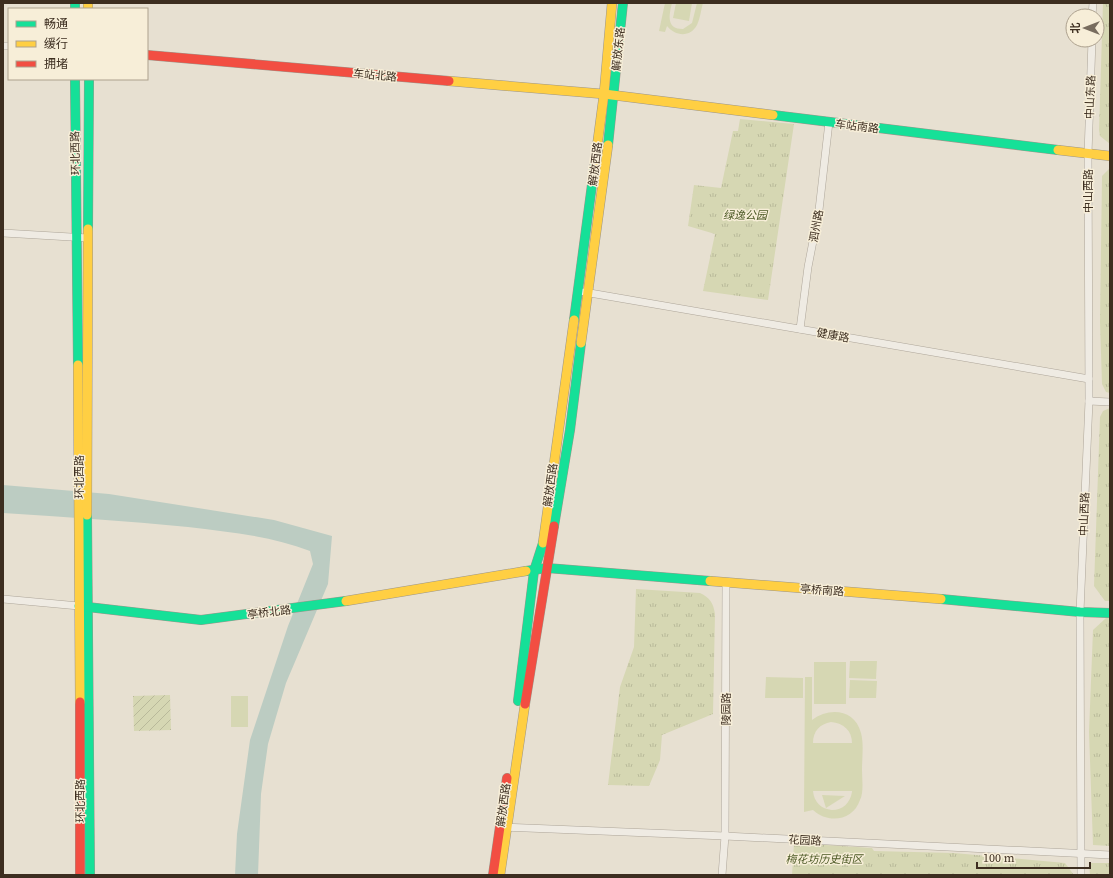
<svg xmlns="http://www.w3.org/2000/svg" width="1113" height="878" font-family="'Source Serif 4','Noto Sans SC',serif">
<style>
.park{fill:url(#park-tufts)}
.garden{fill:url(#garden-furrows)}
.pitch{fill:#d6d7b3;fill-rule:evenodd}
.water{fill:#bcccc2}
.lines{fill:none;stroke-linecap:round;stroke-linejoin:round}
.street-casing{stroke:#ada599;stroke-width:8}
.fast-casing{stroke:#9c958a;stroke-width:10}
.slow-casing{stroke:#9c958a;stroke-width:10}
.jam-casing{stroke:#9c958a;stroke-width:10}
.street{stroke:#efebe3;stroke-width:7}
.fast{stroke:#16e098;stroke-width:9}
.slow{stroke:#ffcf43;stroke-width:9}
.jam{stroke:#f24e42;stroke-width:9}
.labels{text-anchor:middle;stroke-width:3;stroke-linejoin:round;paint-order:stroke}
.street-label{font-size:11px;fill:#3d2e20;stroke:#f7eed8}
.park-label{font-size:11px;font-style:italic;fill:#4d5a26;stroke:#f7eed8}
</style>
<defs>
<pattern id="park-tufts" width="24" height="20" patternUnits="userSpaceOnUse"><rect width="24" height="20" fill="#d6d7b3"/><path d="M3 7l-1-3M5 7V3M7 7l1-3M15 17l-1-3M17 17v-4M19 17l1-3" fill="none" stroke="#b9b99a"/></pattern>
<pattern id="garden-furrows" width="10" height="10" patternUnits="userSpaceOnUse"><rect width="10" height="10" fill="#d6d7b3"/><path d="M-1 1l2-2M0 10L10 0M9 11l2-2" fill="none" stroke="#b9b99a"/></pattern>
</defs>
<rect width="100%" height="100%" fill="#e7e0d1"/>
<g class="park">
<polygon points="1103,3 1110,3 1110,144 1100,136 1099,130"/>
<polygon points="740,119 794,124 768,300 703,291 715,234 688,226 694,185 721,188 733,131 738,131"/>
<polygon points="1110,168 1110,393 1106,392 1102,384 1100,322 1102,176"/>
<polygon points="1110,408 1110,601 1105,601 1094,586 1100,417 1103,411"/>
<path d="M 636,589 L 700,593 C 710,598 713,602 715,614 L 713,714 L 662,735 L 660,760 L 649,786 L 608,785 L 620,687 L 634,647 Z"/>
<polygon points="1106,618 1110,618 1110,846 1093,845 1089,732 1093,630"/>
<polygon points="794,843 872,848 874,851 954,853 1065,863 1074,875 792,875"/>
<polygon points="1089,863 1110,863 1110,875 1090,875"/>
</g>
<polygon class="garden" points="170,695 171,730 134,731 133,696"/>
<g class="pitch">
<path d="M 665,3 L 672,3 C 669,15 666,29 683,29 L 692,23 L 697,3 L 703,3 C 701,10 700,19 697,25 C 690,38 675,36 667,26 L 665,32 L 659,31 Z"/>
<polygon points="676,3 692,3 689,21 673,18"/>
<polygon points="850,661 877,661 876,679 849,678"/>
<rect x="814" y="662" width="32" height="42"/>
<polygon points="766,677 803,678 803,698 765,698"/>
<path d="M 805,677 L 812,677 L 812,720 C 829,707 855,709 861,733 C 864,744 862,758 862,770 C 862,780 864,791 860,800 C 853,821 828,824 813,810 L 804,812 ZM 831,722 C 844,723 852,731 852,743 L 813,743 C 813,731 820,724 831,722 ZM 813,791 L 852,791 L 852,792 C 850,803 843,810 832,810 C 821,809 814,802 813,791 Z"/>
<polygon points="850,680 877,681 876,698 849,698"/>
<rect x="231" y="696" width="17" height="31"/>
<polygon points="822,795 845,796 826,808"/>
</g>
<path class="water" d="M 3,485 L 109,494 L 274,520 L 332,536 L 328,584 L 286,683 L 268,744 L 261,794 L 258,875 L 235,875 L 237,834 L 250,740 L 288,626 L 313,564 L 310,551 C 271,536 229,532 188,527 C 126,521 65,517 3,513 Z"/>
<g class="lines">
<defs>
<g id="street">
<polyline points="1092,16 1093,3"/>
<polyline points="3,46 9,46"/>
<polyline points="3,233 88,238"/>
<polyline points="584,292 1089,379"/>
<polyline points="800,329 808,267 819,210 829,122"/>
<polyline points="1089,401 1110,402"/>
<polyline points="3,599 79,606"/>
<polyline points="503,827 725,836 1110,855"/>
<polyline points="722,875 725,836 726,583"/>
<polyline points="1081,875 1080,612 1089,401 1088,154 1092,40"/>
</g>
<g id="fast">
<polyline points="75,3 75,9"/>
<polyline points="75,79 78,365"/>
<polyline points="773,115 1058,150"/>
<polyline points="608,145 623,3"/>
<polyline points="88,229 89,79"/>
<polyline points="574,320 595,162"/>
<polyline points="87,515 90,875"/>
<polyline points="554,526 570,430 581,343"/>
<polyline points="526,571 547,568 710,581"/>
<polyline points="941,599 1080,612 1110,613"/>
<polyline points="79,606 201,620 346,601"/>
<polyline points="518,701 534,571 543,543"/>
</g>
<g id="slow">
<polyline points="88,3 88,9"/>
<polyline points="449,81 604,94 773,115"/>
<polyline points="1058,150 1110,156"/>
<polyline points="595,162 604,94 612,3"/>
<polyline points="581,343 608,145"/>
<polyline points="78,365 80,702"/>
<polyline points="87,515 88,229"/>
<polyline points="543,543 574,320"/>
<polyline points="710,581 941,599"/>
<polyline points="346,601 526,571"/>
<polyline points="500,875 525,704"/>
</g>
<g id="jam">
<polyline points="147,55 449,81"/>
<polyline points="80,702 80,875"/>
<polyline points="525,704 554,526"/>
<polyline points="493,875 507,778"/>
</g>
</defs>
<use href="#street" class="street-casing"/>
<use href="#fast" class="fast-casing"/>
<use href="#slow" class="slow-casing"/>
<use href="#jam" class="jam-casing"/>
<use href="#street" class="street"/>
<use href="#fast" class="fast"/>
<use href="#slow" class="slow"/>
<use href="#jam" class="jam"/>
</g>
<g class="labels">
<g class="street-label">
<text transform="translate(618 49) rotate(-84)" y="4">解放东路</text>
<text transform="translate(375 75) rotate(5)" y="4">车站北路</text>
<text transform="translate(1090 97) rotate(-88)" y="4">中山东路</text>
<text transform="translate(857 126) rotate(7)" y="4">车站南路</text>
<text transform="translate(75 153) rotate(-91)" y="4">环北西路</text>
<text transform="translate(595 164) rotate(-83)" y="4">解放西路</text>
<text transform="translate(1088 191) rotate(-90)" y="4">中山西路</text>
<text transform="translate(816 226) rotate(-80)" y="4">泗州路</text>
<text transform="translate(833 335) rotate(10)" y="4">健康路</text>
<text transform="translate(79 477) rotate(-90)" y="4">环北西路</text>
<text transform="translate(550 485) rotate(-82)" y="4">解放西路</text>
<text transform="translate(1084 514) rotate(-88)" y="4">中山西路</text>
<text transform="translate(822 590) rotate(4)" y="4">亭桥南路</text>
<text transform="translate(269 612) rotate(-7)" y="4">亭桥北路</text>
<text transform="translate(726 709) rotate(-90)" y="4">陵园路</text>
<text transform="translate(80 801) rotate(-90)" y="4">环北西路</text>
<text transform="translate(503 805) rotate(-82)" y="4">解放西路</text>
<text transform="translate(805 840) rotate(3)" y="4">花园路</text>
</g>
<g class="park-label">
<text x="745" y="219">绿逸公园</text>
<text x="824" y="863">梅花坊历史街区</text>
</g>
</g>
<rect width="1113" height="878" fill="none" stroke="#3d2e20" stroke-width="8"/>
<rect x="8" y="8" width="140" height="72" fill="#f7eed8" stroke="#ada18e"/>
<rect x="16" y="21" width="20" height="6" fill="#16e098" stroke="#ada18e"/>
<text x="44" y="28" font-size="12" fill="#3d2e20">畅通</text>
<rect x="16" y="41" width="20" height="6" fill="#ffcf43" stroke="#ada18e"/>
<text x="44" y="48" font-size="12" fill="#3d2e20">缓行</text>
<rect x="16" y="61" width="20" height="6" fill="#f24e42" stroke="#ada18e"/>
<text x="44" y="68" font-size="12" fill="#3d2e20">拥堵</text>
<g transform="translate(1085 28) rotate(270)"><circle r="19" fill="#f7eed8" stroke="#ada18e"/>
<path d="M0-3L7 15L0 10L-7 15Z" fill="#786c5e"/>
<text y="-6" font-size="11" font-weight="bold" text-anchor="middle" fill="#3d2e20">北</text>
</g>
<path d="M977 862v6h113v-6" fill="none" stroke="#3d2e20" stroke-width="2"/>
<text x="983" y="862" font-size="12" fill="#3d2e20" stroke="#f7eed8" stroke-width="3" paint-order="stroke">100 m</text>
</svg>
